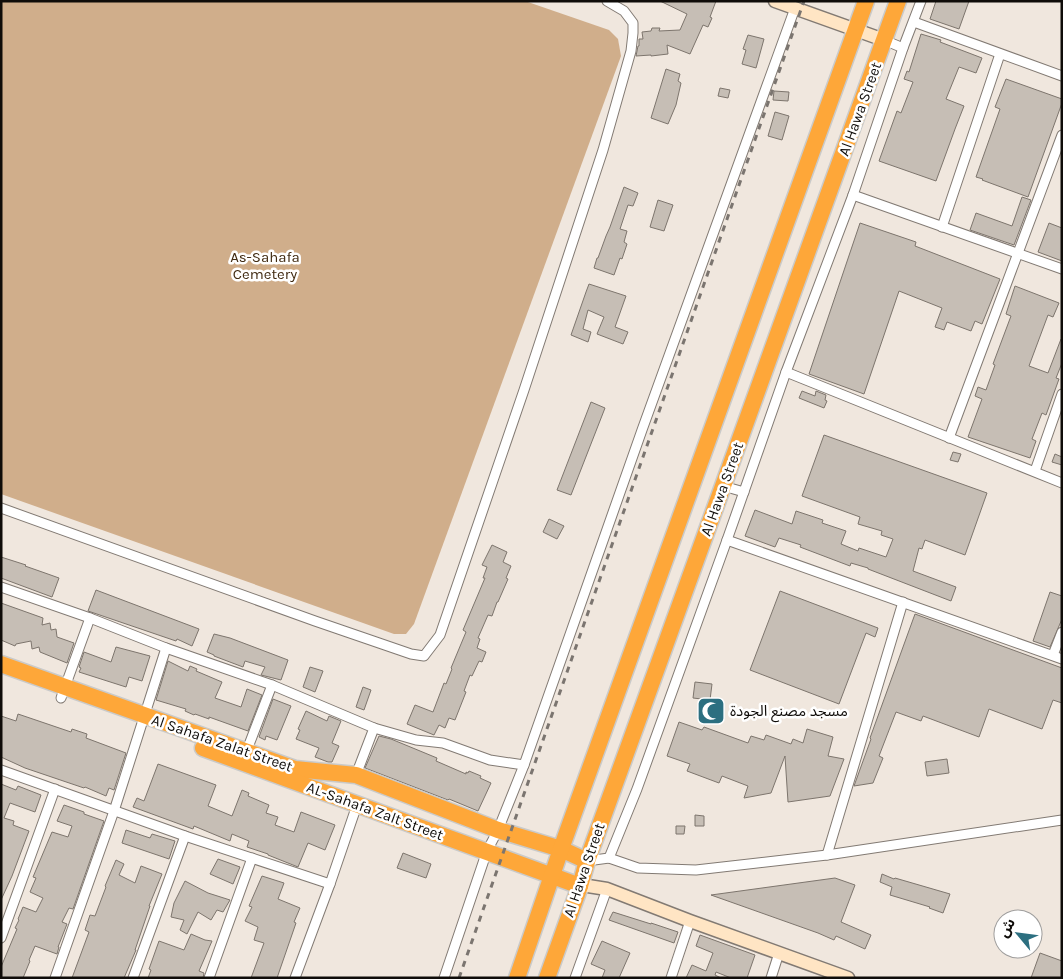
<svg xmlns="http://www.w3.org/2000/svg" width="1063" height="979" font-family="Karla,'Noto Sans Arabic',sans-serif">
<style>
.green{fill:#d0ae8b}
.building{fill:#c6beb5;stroke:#7d756d}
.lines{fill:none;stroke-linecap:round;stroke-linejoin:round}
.street-casing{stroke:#827a73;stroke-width:11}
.secondary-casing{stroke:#827a73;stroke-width:15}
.highway-casing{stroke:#cacac9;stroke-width:19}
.street{stroke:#fff;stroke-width:9}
.secondary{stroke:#ffe5c4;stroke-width:12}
.highway{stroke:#fea739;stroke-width:16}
.rail{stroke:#7b7570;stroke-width:3;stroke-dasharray:6 6;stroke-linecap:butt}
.labels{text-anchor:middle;stroke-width:5;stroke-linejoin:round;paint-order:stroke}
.street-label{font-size:15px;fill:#0f0c09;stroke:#fff}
.park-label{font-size:15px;fill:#412b12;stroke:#fff}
.poi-label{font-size:15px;fill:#0f0c09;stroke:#fff;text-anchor:start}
</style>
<rect width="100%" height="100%" fill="#f0e7de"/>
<polygon class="green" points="1,1 525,1 609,30 618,39 621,56 414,624 406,634 394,634 1,494"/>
<g class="building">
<polygon points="660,1 716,1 710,17 712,18 708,27 703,25 690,54 667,45 668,54 651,56 651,55 636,56 638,46 639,46 639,39 643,39 642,32 651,31 652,28 660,28 659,31 680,30 687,14"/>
<polygon points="936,1 969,1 959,29 930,19"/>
<polygon points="921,34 941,40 940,42 982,58 976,73 959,67 946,99 964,106 955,129 936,181 879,161 897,111 901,113 913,82 904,79 907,71 909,72"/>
<polygon points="748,35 764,39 756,68 742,64 746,50 743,49"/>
<polygon points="666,69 680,74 678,81 681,83 676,105 668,124 651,118"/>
<polygon points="1006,79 1062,99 1062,103 1028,197 982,180 983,179 976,177 1000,109 995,107"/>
<polygon points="720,88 730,90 728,98 718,96"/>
<polygon points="774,91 789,92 788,101 773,100"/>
<polygon points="775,112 789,116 782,140 768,136"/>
<polygon points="624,187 638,193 633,206 628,205 620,229 627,231 624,242 627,244 622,259 620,258 614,275 594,268 597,258 598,258 606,236 610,227"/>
<polygon points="1022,197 1031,200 1014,245 970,230 976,213 1012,226"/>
<polygon points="658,200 673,205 664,231 650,227"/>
<polygon points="860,223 916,242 915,246 1000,279 982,324 975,321 971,331 947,322 944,330 935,327 942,308 899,291 864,394 809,374"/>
<polygon points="1049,223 1062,228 1062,261 1038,252"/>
<polygon points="589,284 626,296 615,327 628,332 623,344 597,334 604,317 588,310 583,329 591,332 588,342 571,335 586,292"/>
<polygon points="1015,286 1059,303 1053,317 1048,315 1029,366 1048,373 1061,339 1062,339 1062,363 1056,378 1059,379 1046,415 1042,413 1032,439 1036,441 1030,458 968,437 982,399 975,396 978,387 986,390 995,365 993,364 1011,316 1006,314"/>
<polygon points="802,391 815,396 816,391 826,395 825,400 827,401 824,408 799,398"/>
<polygon points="591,402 605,408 571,495 557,490"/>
<polygon points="824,435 987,493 965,555 925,540 922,549 919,548 913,571 956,587 951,601 868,569 868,568 851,563 850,566 800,547 801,545 779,538 775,547 745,536 755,510 792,524 796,511 823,520 822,523 846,531 841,544 858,551 859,548 886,557 893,539 881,535 882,531 858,524 860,517 802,496"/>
<polygon points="953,452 961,454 958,462 950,460"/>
<polygon points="1055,454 1062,457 1062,465 1052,462"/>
<polygon points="549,519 564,526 557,539 543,532"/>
<polygon points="492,545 507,552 503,562 511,566 506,578 508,579 498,602 497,602 492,616 488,615 478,638 480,639 477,648 486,652 482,662 479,661 472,676 470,675 464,691 466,692 455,720 449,718 445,728 439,725 434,735 407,724 415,705 433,712 444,683 446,684 452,669 451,668 466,632 463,630 485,578 483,578 487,567 482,565"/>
<polygon points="1,557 26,565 25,566 45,573 59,578 52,597 1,578"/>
<polygon points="96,590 199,629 192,646 177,639 176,641 88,611"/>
<polygon points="780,591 878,628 875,637 866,633 839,704 750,670"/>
<polygon points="1050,592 1062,596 1062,619 1050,647 1033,641"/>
<polygon points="1,603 43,618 42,625 50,623 51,630 56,629 57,637 74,643 67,663 40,652 39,647 32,649 31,641 16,644 15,646 1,640"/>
<polygon points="915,614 1062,668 1062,703 1053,700 1042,729 989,709 979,737 923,716 921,721 896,712 879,756 883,758 873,783 854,786 871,739 870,738"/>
<polygon points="214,634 230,638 288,660 281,680 261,675 265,667 245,661 243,667 214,656 214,655 207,652"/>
<polygon points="116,647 150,656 142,681 129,677 126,687 79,672 81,668 79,667 84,652 111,662"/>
<polygon points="168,661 188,671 190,666 197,669 196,671 222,682 215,698 241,707 247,689 262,695 248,731 209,717 209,719 195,714 194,715 185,711 186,709 156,700"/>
<polygon points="310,667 323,671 315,692 303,687"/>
<polygon points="695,682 712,684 710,700 693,698"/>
<polygon points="363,687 371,690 364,710 356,707"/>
<polygon points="273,699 291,706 277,740 266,736 265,740 259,737"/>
<polygon points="306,711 327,721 329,716 341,721 332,743 339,746 332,762 328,762 315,757 319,748 296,739 300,730 298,729"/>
<polygon points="18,714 71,732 72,729 87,734 86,738 126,753 114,790 109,788 106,796 85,787 84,788 25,768 1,757 1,716 16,721"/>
<polygon points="679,722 702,730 704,727 748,743 751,736 764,740 766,735 791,744 793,739 803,743 807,729 833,737 828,756 844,759 830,796 788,802 785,756 771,793 744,798 748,786 722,776 719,783 687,771 690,764 667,756"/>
<polygon points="379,736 391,739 437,758 436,761 466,774 466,772 468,773 469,771 481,776 480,778 491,783 478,811 449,799 448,800 365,768"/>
<polygon points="947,759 949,773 927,776 925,762"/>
<polygon points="158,764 216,785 208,806 232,816 242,790 249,793 248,796 269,805 266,813 278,817 275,825 294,832 301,812 335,825 325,850 308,843 298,867 268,855 268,854 247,847 249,841 232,834 230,841 194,826 193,829 133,807 137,798 144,801"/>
<polygon points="1,784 16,790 18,786 41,795 35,812 10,803 4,818 14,821 13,825 29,831 12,876 1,900"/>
<polygon points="64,805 84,812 84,814 104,821 73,909 69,908 62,922 67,924 58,947 59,947 57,954 35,946 29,960 30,961 23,978 1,978 1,967 17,929 15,928 19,920 18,919 23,907 36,912 43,898 30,892 36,878 33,877 52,832 68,837 72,826 57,821"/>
<polygon points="695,815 704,816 704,826 695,826"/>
<polygon points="676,826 685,826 684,834 676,834"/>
<polygon points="126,830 150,838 152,834 175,841 169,859 122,843"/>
<polygon points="403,853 431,864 426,878 397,868"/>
<polygon points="218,859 240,867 233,884 210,874"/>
<polygon points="116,860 124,864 119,875 135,883 141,866 162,874 149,906 150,906 135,950 136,950 124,978 72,978 89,932 85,930 90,915 95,916 106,887 105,886"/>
<polygon points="882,874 894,879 895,878 950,894 943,913 929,908 930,907 890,895 892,887 880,882"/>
<polygon points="262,876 284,883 278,899 300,908 294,922 296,923 277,978 251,978 264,943 254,940 258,927 245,921 252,907 249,906"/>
<polygon points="835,878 855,885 841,922 871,935 865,949 836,936 834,940 818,933 711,895"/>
<polygon points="185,881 208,893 230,900 223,912 217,910 211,920 198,912 187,934 180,930 184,920 171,917 174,903"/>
<polygon points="613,912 651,924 651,923 678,932 674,943 609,920"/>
<polygon points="191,934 205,940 212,941 199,971 204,973 203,978 148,978 151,970 149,969 159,941 184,950"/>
<polygon points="700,935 755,955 747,978 731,978 716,972 715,975 721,978 686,978 692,965 706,971 713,953 696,946"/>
<polygon points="602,941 630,953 619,978 602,978 605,970 591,964"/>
<polygon points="1040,953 1062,961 1062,978 1031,978"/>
</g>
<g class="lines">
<defs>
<g id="street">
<polyline points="914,22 1062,76"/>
<polyline points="884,40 903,48"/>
<polyline points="853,195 1062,269"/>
<polyline points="942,227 1000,54"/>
<polyline points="786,372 1062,483"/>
<polyline points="949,438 1062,135"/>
<polyline points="1035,471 1062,394"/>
<polyline points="723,486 744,492"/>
<polyline points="1,508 315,621 411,654 424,656 440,635 524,390 603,150 631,51 633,33 633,23 624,11 607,1"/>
<polyline points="727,540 1062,659"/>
<polyline points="1,587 90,618 166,648 272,685 374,728 416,740 443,743 490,760 524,765"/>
<polyline points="1053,655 1062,632"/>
<polyline points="61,698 90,618"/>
<polyline points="245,755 272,685"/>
<polyline points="1,770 185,836 330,884"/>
<polyline points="356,775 374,728"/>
<polyline points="827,855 903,602"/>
<polyline points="609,858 637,789 727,540 786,372 853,195 903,48 921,1"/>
<polyline points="587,861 609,858 638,868 696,870 827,855 1062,820"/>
<polyline points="1,938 55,789"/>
<polyline points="55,978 114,811 166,648"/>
<polyline points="133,978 185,836"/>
<polyline points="209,978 252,858"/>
<polyline points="295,978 330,884 357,805"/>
<polyline points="444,978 487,851 498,830 524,765 642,430 795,8"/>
<polyline points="575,978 607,889"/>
<polyline points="671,978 690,921"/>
<polyline points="771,978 779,953"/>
</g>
<g id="secondary">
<polyline points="775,1 884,40"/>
<polyline points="580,886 588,886 607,889 690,921 848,978"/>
</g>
<g id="highway">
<polyline points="1,664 295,769 356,775 498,830 561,849 587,861"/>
<polyline points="203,748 580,886"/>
<polyline points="517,978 561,849 866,1"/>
<polyline points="547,978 580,886 587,861 723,486 898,1"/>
</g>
</defs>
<use href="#street" class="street-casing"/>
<use href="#secondary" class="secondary-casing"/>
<use href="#highway" class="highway-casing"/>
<use href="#street" class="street"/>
<use href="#secondary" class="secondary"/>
<use href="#highway" class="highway"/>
<polyline class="rail" points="459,978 804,1"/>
</g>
<defs>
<symbol id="mosque-square" viewBox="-11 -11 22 22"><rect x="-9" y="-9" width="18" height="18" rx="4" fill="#2c6f80" stroke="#fff"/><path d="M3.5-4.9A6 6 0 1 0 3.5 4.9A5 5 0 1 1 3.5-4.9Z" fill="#fff"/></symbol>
</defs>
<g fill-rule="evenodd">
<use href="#mosque-square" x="695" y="695" width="32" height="32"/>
</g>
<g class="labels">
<g class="street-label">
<text transform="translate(860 109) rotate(-70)" y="5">Al Hawa Street</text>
<text transform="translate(722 489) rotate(-70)" y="5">Al Hawa Street</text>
<text transform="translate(222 743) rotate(19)" y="5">Al Sahafa Zalat Street</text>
<text transform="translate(375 811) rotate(20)" y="5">AL-Sahafa Zalt Street</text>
<text transform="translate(584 870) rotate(-71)" y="5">Al Hawa Street</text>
</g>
<g class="park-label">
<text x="265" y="262">As-Sahafa<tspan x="265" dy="17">Cemetery</tspan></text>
</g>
<g class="poi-label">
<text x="730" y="716">مسجد مصنع الجودة</text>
</g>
</g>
<rect width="1063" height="979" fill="none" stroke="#0f0c09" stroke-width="5"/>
<g transform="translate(1018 934) rotate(299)"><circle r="24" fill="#ffffff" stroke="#9f9e9d"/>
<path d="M0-4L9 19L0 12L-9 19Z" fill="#2c6f80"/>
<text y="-8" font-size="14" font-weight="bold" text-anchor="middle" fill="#0f0c09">ش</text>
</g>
</svg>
